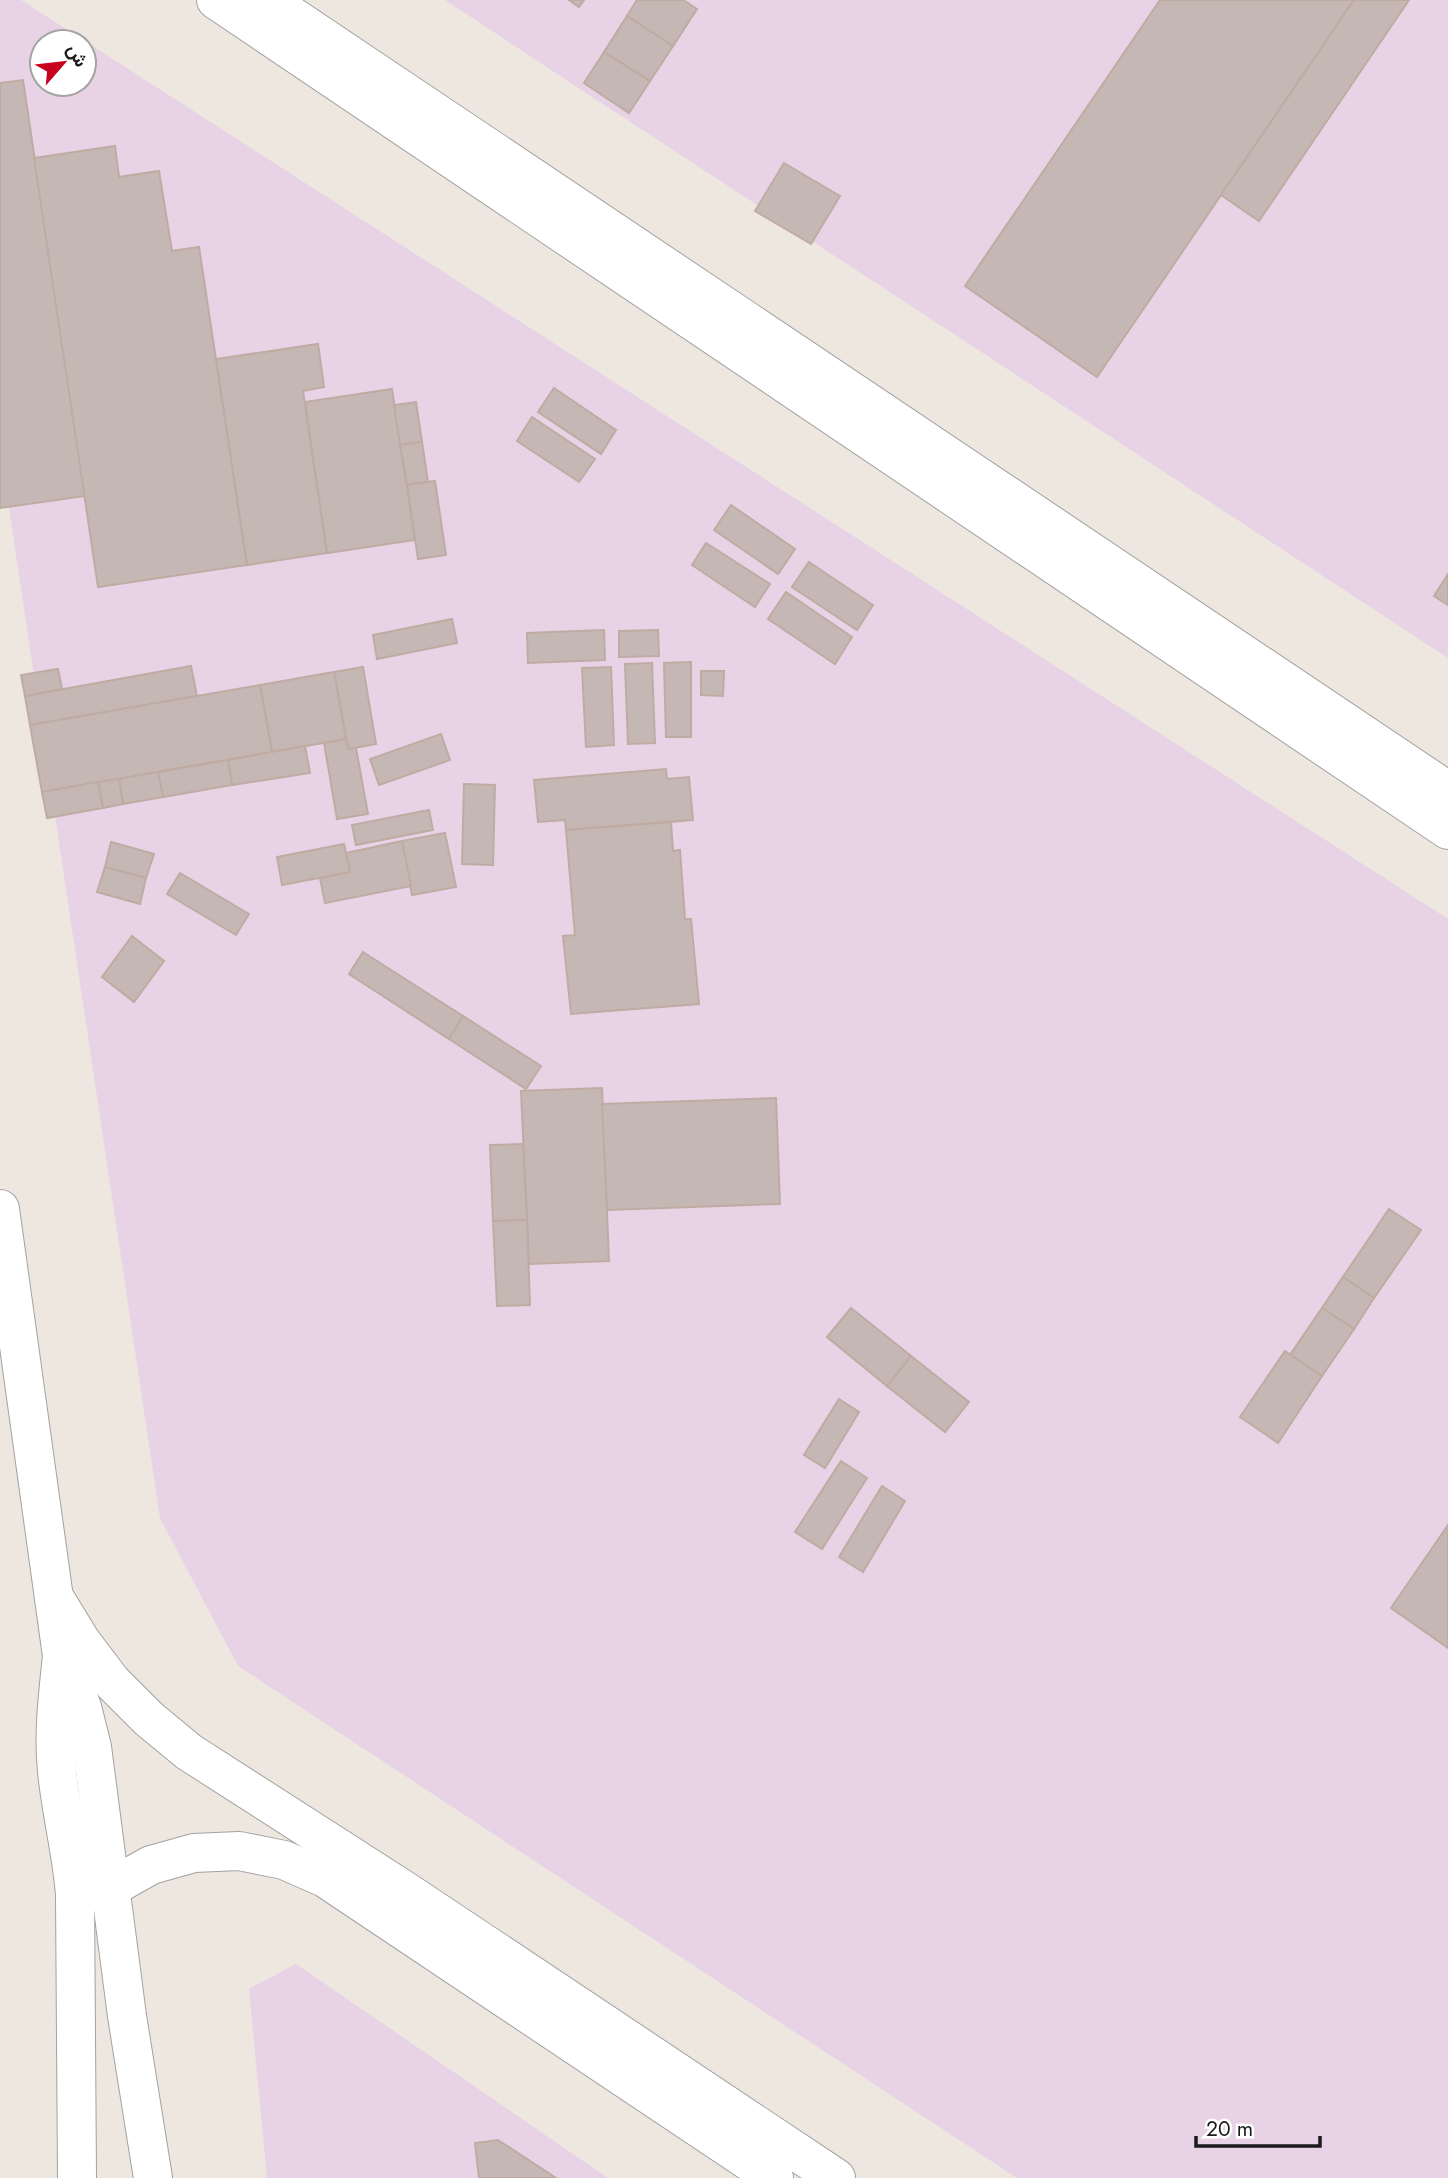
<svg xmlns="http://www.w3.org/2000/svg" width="1448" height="2178" font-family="Jost,Vazirmatn,sans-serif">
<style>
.industrial{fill:#e7d2e6;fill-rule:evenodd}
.building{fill:#c5b8b4;stroke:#bfaba2;stroke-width:2}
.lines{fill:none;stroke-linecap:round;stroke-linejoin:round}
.minor-casing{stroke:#a2a2a2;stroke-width:40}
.minor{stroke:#fff;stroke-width:38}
</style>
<rect width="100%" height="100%" fill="#ede7e0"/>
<g class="industrial">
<path d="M 0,0 L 21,0 L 1448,919 L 1448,2178 L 1017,2178 L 238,1666 L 160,1518 L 0,448 ZM 42,42 L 84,42 L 84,84 L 42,84 Z"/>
<polygon points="445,0 1448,0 1448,658 577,87"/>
<polygon points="296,1964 608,2178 267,2178 249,1989"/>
</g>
<g class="building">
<polygon points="569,0 584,0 579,7"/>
<polygon points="637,0 683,0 697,9 673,46 627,16"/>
<polygon points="1160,0 1354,0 1097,377 965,286"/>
<polygon points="1354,0 1409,0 1259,221 1221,195"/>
<polygon points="627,16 673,46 650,81 604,52"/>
<polygon points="604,52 650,81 629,113 584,83"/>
<polygon points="23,80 85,496 0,508 0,83"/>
<polygon points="115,146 119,177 159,171 172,251 199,247 247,565 98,587 34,158"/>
<polygon points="784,163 840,196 811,244 755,211"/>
<polygon points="318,344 324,387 303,391 327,553 247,565 216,359"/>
<polygon points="554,388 616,430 601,454 538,412"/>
<polygon points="392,389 415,540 327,553 305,402"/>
<polygon points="416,402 422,442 400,445 394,405"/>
<polygon points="532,417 595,459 579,482 517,441"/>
<polygon points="422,442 428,482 407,485 400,445"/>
<polygon points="435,481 446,555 418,559 407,485"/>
<polygon points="731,505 795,549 778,574 714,530"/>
<polygon points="706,543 770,584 755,607 692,565"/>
<polygon points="809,562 873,605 857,630 792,587"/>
<polygon points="1448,574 1448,605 1434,596"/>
<polygon points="786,592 852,637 835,664 768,619"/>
<polygon points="452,619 457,643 377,659 373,635"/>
<polygon points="604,630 605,660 528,663 527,633"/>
<polygon points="658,630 659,656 619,657 619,631"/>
<polygon points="691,662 691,737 666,737 664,663"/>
<polygon points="652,663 655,743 628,744 625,664"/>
<polygon points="191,666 197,696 30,725 25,696"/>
<polygon points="363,667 376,744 348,749 334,672"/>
<polygon points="611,667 614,745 586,747 582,668"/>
<polygon points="58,669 62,689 25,696 21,675"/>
<polygon points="701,671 724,671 723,696 701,695"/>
<polygon points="334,672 346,739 272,752 260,685"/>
<polygon points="260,685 272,752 42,792 30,725"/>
<polygon points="441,734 450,760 379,785 370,759"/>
<polygon points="346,739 348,749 356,748 368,814 337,819 324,743"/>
<polygon points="305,746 310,773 232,785 228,760"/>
<polygon points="228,760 232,785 163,797 158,772"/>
<polygon points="666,769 667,779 689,777 693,820 566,830 565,820 538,822 534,780"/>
<polygon points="158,772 163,797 123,804 119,779"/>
<polygon points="119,779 123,804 103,808 98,782"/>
<polygon points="98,782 103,808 47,818 42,792"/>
<polygon points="464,784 495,785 493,865 462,864"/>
<polygon points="429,810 433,830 356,845 352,825"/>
<polygon points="671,822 673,851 680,850 685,919 691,919 699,1004 571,1014 563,936 575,935 566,830"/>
<polygon points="445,833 456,887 412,895 402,841"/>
<polygon points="402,841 411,886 325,903 320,878 350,872 346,853"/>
<polygon points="111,842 154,854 146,878 105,867"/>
<polygon points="344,844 350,872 282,885 277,857"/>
<polygon points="105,867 146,878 140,904 97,892"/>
<polygon points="180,873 249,914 236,935 167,894"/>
<polygon points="132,936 164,961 134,1002 102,977"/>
<polygon points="363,952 463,1016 449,1039 349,974"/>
<polygon points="463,1016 541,1066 526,1089 449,1039"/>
<polygon points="602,1088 609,1261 529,1264 521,1091"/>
<polygon points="776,1098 780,1204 607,1210 602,1104"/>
<polygon points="523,1144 527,1220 493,1221 490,1145"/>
<polygon points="1389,1209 1421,1230 1374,1298 1343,1277"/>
<polygon points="527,1220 530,1305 497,1306 493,1221"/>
<polygon points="1343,1277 1374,1298 1354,1329 1322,1308"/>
<polygon points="851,1308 911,1356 887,1386 827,1337"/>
<polygon points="1322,1308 1354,1329 1322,1376 1290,1355"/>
<polygon points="1285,1351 1322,1376 1278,1443 1240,1417"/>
<polygon points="911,1356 969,1402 945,1432 887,1386"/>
<polygon points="839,1399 859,1412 825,1468 804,1455"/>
<polygon points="841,1461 867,1478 822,1549 795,1532"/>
<polygon points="882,1486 905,1501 863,1572 839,1557"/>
<polygon points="1448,1525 1448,1648 1391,1608"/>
<polygon points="498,2140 556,2178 479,2178 475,2143"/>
</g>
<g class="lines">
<defs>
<g id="minor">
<polyline points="216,0 1448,830"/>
<polyline points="268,0 1448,791"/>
<path d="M 0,1209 L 62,1656 C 58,1694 53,1733 57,1771 C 61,1813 72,1853 75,1895 L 77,2178"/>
<polyline points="54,1597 81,1641 112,1682 149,1719 189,1752 404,1890 836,2178"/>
<polyline points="65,1665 82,1707 92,1747 127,2016 153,2178"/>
<polyline points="112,1887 151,1865 194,1853 239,1851 284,1860 325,1878 774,2178"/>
</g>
</defs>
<use href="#minor" class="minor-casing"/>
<use href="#minor" class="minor"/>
</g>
<g transform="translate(63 63) rotate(62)"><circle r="33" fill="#ffffff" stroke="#a4a4a4" stroke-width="2"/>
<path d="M0-5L12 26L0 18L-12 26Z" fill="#c7001c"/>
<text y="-10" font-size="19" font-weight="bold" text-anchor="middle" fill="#1b1b1b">ش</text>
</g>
<path d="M1196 2136v10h124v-10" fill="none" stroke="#1b1b1b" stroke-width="3.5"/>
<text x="1206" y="2136" font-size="21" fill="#1b1b1b" stroke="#ffffff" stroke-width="5" paint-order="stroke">20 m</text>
</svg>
